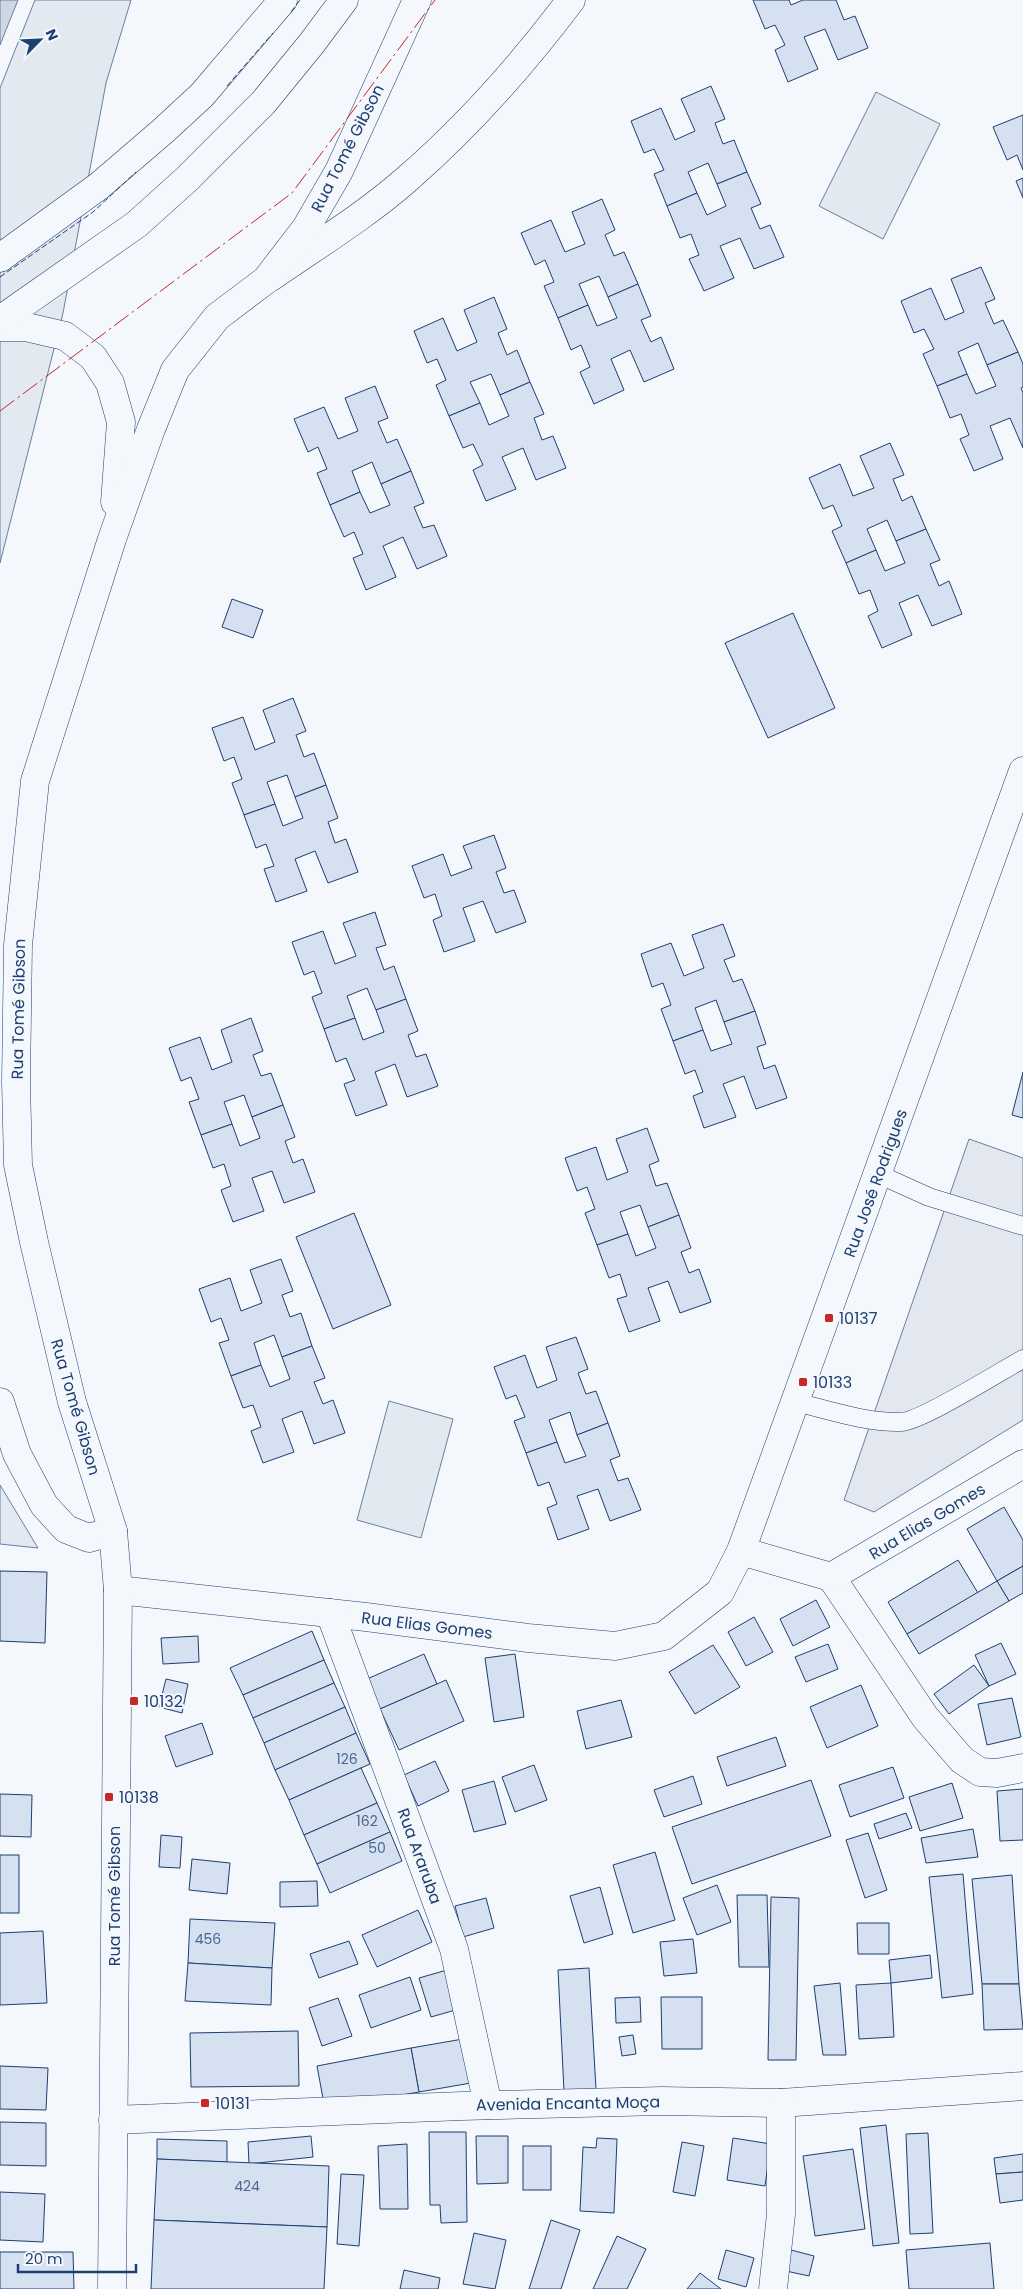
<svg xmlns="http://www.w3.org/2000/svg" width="1023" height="2289" font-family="Poppins,sans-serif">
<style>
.green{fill:#e3e9f0;stroke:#687fa3}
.parking{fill:#e3e8f0;stroke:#687fa3}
.water{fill:#cfd7e4;stroke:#687fa3}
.building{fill:#d5e0f0;stroke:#1d3f73}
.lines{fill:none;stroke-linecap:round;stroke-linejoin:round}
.lane-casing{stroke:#1d3f73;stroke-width:19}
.street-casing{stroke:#1d3f73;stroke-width:29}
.secondary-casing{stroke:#1d3f73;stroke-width:29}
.primary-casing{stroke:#1d3f73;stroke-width:29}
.lane{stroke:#f4f7fb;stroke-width:18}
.street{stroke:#f4f7fb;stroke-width:28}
.secondary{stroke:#f4f7fb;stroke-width:28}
.primary{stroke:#f4f7fb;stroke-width:28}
.fence{stroke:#1d3f73;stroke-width:1;stroke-dasharray:6 2.5;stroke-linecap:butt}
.power{stroke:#c62828;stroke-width:1;stroke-dasharray:18 4 2.5 4;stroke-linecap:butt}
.poi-dot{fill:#c62828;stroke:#f4f7fb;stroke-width:2}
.labels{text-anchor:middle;stroke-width:4;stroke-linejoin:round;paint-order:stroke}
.number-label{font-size:14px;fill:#4b6792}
.street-label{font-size:16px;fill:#1d3f73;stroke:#f4f7fb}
.poi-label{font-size:16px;fill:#1d3f73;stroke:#f4f7fb;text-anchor:start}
</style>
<rect width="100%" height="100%" fill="#f4f7fb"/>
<g class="green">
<polygon points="35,0 131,0 106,83 63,313 0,563 0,88"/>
<polygon points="876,92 940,124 883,239 819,206"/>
<polygon points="389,1401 453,1419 421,1538 357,1520"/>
<polygon points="0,1485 38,1548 0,1544"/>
</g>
<polygon class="parking" points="969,1139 1023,1158 1023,1420 874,1512 844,1500"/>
<polygon class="water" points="0,0 18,0 0,45"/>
<g class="building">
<polygon points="753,0 789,0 791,5 803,0 836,0 844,20 855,16 868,48 838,60 825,29 804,37 818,69 788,82 775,50 785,45 775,25 765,29"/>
<polygon points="711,86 725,119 715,123 723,144 734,140 747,172 717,184 708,163 688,172 697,193 667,206 654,174 664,170 654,149 644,153 631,121 661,108 675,140 695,131 681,99"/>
<polygon points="1023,115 1023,170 1017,155 1007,160 993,127"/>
<polygon points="747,172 761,204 751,208 760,229 770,225 784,257 754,269 740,238 720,246 734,278 704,291 689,259 699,255 691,234 680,238 667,206 697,193 707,215 726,206 717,184"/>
<polygon points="1023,178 1023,198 1016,181"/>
<polygon points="602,199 615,230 605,235 614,256 624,252 638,284 608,297 599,276 579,284 588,305 558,318 544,286 554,282 545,260 535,265 521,233 551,220 565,252 585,244 572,212"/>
<polygon points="981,267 995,299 985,303 994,324 1003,320 1018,352 987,365 978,343 958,352 967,374 937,386 923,354 934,349 924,329 914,333 901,301 931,288 945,320 964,312 951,279"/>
<polygon points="638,284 651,316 641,320 651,342 661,337 674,369 644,382 630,350 611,359 624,390 594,404 580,372 590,367 581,345 571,350 558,318 588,305 597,326 617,318 608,297"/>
<polygon points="494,297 507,329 498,333 507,355 517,350 530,382 500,395 491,374 470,382 480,403 449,416 436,385 446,380 437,359 427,363 414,331 443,318 457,351 477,342 464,310"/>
<polygon points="1018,352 1023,364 1023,387 1021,388 1023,393 1023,448 1010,418 990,426 1003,459 974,471 960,439 969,435 961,414 950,418 937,386 967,374 976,394 996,386 987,365"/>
<polygon points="530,382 544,414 534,418 542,440 553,436 566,468 536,480 523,448 502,457 516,489 486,501 473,470 483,465 473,444 463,448 449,416 480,403 489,425 509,416 500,395"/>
<polygon points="375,386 388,418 378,422 387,443 397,439 411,471 381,484 372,462 352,471 360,492 330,505 317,473 327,469 318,447 308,452 294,419 324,407 338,439 358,431 345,398"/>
<polygon points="890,443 904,475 893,479 902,501 912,496 926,529 896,541 887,520 867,529 876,550 846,563 832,531 842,526 833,505 823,509 809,478 840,464 853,496 874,488 860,456"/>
<polygon points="411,471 424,503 414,507 423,528 434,525 447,556 417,569 403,537 383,546 396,577 366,590 353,558 363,554 354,532 344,537 330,505 360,492 370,513 390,505 381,484"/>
<polygon points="926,529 940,560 930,564 939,586 949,581 962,614 932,626 918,595 899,603 912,635 882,648 868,616 878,611 870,590 859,594 846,563 876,550 885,571 905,563 896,541"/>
<polygon points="232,599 263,610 253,638 222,627"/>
<polygon points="793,613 835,708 768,738 725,643"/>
<polygon points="293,698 306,731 296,735 304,757 314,753 326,785 295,797 287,775 267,782 275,804 244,815 232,783 242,779 234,757 224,761 212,728 243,717 255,750 275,742 263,710"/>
<polygon points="326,785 338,818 328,822 335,843 346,839 358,872 328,883 315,851 295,859 307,891 276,902 264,869 274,866 266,844 256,848 244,815 275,804 283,826 303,818 295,797"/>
<polygon points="494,835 506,868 496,872 504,893 514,890 526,922 496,933 483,901 463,908 475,941 444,952 433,920 442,916 435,894 424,898 412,866 443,854 451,876 472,868 463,846"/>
<polygon points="375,912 386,945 376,948 384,970 394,966 406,999 376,1010 367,988 347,996 355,1018 324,1029 312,997 322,993 314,971 304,975 292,942 323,931 335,964 356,956 343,923"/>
<polygon points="723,924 735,956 724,960 733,982 742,979 755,1011 724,1022 716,1000 695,1008 703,1030 673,1041 661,1009 671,1005 663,983 652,987 641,954 671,943 684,976 704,968 692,935"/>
<polygon points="406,999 418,1031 408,1035 416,1057 426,1054 438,1086 407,1097 395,1064 375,1072 387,1105 356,1116 344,1084 355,1080 346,1058 336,1062 324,1029 355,1018 363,1040 384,1032 376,1010"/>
<polygon points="755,1011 766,1044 757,1047 764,1069 775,1065 787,1098 756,1109 744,1076 723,1084 736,1117 704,1128 693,1096 703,1092 695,1070 685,1074 673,1041 703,1030 711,1051 732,1044 724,1022"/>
<polygon points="251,1018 263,1051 253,1055 261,1076 271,1073 283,1105 252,1117 244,1095 224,1102 232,1124 201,1135 189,1102 199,1099 191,1077 181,1081 169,1048 200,1037 212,1070 232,1062 221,1030"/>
<polygon points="1023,1072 1023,1118 1012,1115"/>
<polygon points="283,1105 295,1137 285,1141 293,1163 303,1159 315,1192 284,1203 272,1171 252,1178 264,1211 233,1222 221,1190 231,1186 224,1164 213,1168 201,1135 232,1124 240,1146 260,1138 252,1117"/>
<polygon points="647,1128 659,1161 649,1165 656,1186 667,1183 679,1215 648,1227 640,1205 620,1212 628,1234 597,1245 585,1213 595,1209 587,1187 577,1191 565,1158 596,1147 607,1180 628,1172 616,1139"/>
<polygon points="354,1213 391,1305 333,1329 296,1237"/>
<polygon points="679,1215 691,1248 681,1252 689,1273 699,1269 711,1302 680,1313 668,1281 648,1288 660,1321 629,1332 617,1299 627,1296 620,1274 609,1278 597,1245 628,1234 636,1256 656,1248 648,1227"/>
<polygon points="281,1259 293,1291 282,1295 290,1317 301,1313 312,1346 282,1357 274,1335 254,1343 261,1365 231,1376 219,1343 229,1340 221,1318 211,1322 199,1289 230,1278 241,1311 262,1303 250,1270"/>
<polygon points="576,1337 588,1369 578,1373 586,1394 596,1391 608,1423 577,1435 570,1412 549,1420 557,1442 526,1453 514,1421 525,1417 516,1395 506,1399 494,1367 525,1355 537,1388 557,1380 546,1347"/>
<polygon points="312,1346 325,1378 314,1382 323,1404 333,1400 345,1433 314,1444 302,1411 282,1419 294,1452 263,1463 251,1431 261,1427 253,1405 243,1408 231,1376 261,1365 270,1387 290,1379 282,1357"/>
<polygon points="608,1423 620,1456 610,1460 618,1481 628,1478 641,1510 610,1521 598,1489 577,1496 589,1529 558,1540 547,1508 557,1504 549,1482 538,1486 526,1453 557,1442 565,1463 586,1456 577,1435"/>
<polygon points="1004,1507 1023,1540 1023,1566 997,1581 967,1529"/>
<polygon points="958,1560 978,1593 907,1634 888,1602"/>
<polygon points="1023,1566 1023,1593 1009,1601 997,1581"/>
<polygon points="0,1571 47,1572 45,1643 0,1641"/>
<polygon points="997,1581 1009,1601 919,1654 907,1634"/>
<polygon points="816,1600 830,1627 793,1646 780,1619"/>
<polygon points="754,1617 773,1652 746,1666 728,1632"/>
<polygon points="312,1631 324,1660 243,1695 230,1668"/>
<polygon points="198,1636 199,1662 163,1664 161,1638"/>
<polygon points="1001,1643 1016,1674 989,1686 975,1655"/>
<polygon points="828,1644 838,1669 806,1682 795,1657"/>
<polygon points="713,1645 740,1687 695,1714 669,1672"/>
<polygon points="424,1654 437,1684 380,1709 367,1679"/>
<polygon points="515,1654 524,1717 494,1722 485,1658"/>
<polygon points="324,1660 334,1683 253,1718 243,1695"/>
<polygon points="974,1665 989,1686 949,1714 934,1694"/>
<polygon points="166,1679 188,1684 182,1713 159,1707"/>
<polygon points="446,1680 464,1721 399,1750 380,1709"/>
<polygon points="334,1683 345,1707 264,1743 253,1718"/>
<polygon points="861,1685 878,1726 827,1748 810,1707"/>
<polygon points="1012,1698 1021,1737 987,1745 978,1704"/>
<polygon points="621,1700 632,1737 586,1749 577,1711"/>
<polygon points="345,1707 356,1733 275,1770 264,1743"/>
<polygon points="202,1723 213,1754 176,1767 165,1736"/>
<polygon points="356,1733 370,1764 289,1800 275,1770"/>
<polygon points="776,1737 786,1766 727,1786 717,1757"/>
<polygon points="435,1761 449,1791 418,1806 404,1775"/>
<polygon points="534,1765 547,1800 515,1812 502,1777"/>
<polygon points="893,1767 904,1798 850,1817 839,1785"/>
<polygon points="361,1768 377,1803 304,1835 289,1800"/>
<polygon points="693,1776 702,1804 664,1817 654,1790"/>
<polygon points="811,1780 831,1836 692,1884 672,1827"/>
<polygon points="494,1781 506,1824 474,1832 462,1790"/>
<polygon points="952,1783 963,1818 920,1831 909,1797"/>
<polygon points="1023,1789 1023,1840 1000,1841 997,1791"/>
<polygon points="0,1794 32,1795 31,1837 0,1836"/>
<polygon points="377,1803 390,1832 317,1864 304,1835"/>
<polygon points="906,1813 912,1828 879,1839 874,1824"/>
<polygon points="973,1829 978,1857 926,1863 921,1838"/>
<polygon points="390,1832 402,1861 330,1893 317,1864"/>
<polygon points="868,1833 887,1890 865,1898 846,1840"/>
<polygon points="161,1835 182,1837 180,1868 159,1867"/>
<polygon points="655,1852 675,1920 633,1933 613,1865"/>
<rect x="0" y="1855" width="19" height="58"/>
<polygon points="192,1859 230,1863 227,1894 189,1890"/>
<polygon points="963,1874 973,1994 942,1998 929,1877"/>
<polygon points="1012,1875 1019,1984 982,1984 972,1879"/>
<polygon points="317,1881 318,1906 280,1907 280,1882"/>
<polygon points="717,1885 731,1922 697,1935 683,1898"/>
<polygon points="600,1887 613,1934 584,1943 570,1896"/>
<polygon points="737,1895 767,1895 769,1967 739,1967"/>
<polygon points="771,1897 799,1898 796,2060 768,2060"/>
<polygon points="486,1898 494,1928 463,1937 455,1906"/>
<polygon points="418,1910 432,1942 377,1967 362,1935"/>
<polygon points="190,1919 275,1923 272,1968 188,1963"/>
<polygon points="857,1923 889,1923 889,1954 858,1954"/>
<polygon points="43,1931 47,2003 0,2005 0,1933"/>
<polygon points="693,1939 697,1973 664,1976 660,1942"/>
<polygon points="349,1941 358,1964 319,1978 310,1954"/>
<polygon points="930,1955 932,1978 891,1983 889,1960"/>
<polygon points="188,1963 272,1968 271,2005 185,2001"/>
<polygon points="589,1968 596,2089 564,2091 558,1970"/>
<polygon points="447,1970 459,2009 431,2017 419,1978"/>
<polygon points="410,1977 421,2010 371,2028 359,1995"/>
<polygon points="840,1983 846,2055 823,2055 814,1986"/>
<polygon points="891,1983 894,2037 859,2039 856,1985"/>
<polygon points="982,1984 1019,1984 1023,2029 984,2030"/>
<polygon points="640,1997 641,2022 616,2023 615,1998"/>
<polygon points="661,1997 702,1997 702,2049 662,2049"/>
<polygon points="338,1998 352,2036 322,2046 309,2008"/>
<polygon points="298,2031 299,2086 191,2087 190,2033"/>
<polygon points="633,2035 636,2054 622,2056 619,2037"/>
<polygon points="463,2039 471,2083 419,2092 411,2048"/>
<polygon points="411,2048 419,2092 325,2109 317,2066"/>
<polygon points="0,2066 48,2068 46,2110 0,2109"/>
<polygon points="0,2122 46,2123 46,2166 0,2165"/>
<polygon points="886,2125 899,2243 873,2246 860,2128"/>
<polygon points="429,2132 466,2132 467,2222 441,2223 440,2205 430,2205"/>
<polygon points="928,2133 933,2233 910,2234 906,2134"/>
<polygon points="311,2136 313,2157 249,2164 248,2142"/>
<polygon points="476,2136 508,2136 508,2183 477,2184"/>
<polygon points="597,2138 617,2139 614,2213 580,2211 583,2147 596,2148"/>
<polygon points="733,2138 771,2144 765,2186 727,2180"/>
<polygon points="157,2139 227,2141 227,2162 157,2159"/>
<polygon points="682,2142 704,2146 695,2196 673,2192"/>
<polygon points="407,2144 408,2209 380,2209 378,2146"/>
<rect x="523" y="2146" width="28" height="44"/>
<polygon points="853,2149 865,2229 815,2236 803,2156"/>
<polygon points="1023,2154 1023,2172 996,2174 994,2158"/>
<polygon points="157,2159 329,2166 327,2227 154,2220"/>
<polygon points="1023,2172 1023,2200 1000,2203 996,2174"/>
<polygon points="341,2174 364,2175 359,2246 337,2244"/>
<polygon points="0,2192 45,2194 43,2242 0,2240"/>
<polygon points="154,2220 327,2227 324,2289 151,2289"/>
<polygon points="551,2220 580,2230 561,2289 529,2289"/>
<polygon points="474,2233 506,2240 495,2289 463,2284"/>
<polygon points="617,2236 646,2249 627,2289 593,2289"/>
<polygon points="990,2243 994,2289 909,2289 906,2250"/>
<polygon points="726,2250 754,2258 746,2287 718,2279"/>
<polygon points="791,2250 814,2256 809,2276 786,2271"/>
<polygon points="0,2252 73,2252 74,2289 0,2289"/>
<polygon points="404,2270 440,2278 438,2289 400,2289"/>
<polygon points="700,2273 721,2289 687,2289"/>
</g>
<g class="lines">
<defs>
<g id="lane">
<polyline points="878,1174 929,1197 1023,1226"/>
<path d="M 795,1402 C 829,1410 866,1423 901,1422 C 920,1422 1001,1371 1023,1359"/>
</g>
<g id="street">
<path d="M 271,277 C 317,245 365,216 407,179 C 468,126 522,65 571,0"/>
<polyline points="0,1402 17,1454 44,1505 66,1529 89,1538 113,1531"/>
<polyline points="741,1551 831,1577 925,1717 962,1760 980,1772 997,1773 1023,1768"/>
<polyline points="831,1577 1023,1464"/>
<polyline points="118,1590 366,1617 528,1638 615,1646 664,1636 720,1592 741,1551 1023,771"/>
<polyline points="330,1613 454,1949 488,2105"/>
<polyline points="113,2120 462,2106 662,2101 781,2103 1023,2086"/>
<polyline points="773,2289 781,2214 781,2103"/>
</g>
<g id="secondary">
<polyline points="0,327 26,327 65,336 93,357 110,383 121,422 115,502"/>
<polyline points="112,2289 118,1590 113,1531 72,1402 34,1242 18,1165 16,1082 18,945 35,781 112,539 151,429 175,370 217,317 266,280 306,228 339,171 417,0"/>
</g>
<g id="primary">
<polyline points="0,258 99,186 163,131 202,95 283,0"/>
<polyline points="0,320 137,224 188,178 263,103 312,43 344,0"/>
</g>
</defs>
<use href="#lane" class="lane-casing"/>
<use href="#street" class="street-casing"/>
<use href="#secondary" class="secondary-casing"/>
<use href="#primary" class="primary-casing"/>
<use href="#lane" class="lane"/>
<use href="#street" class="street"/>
<use href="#secondary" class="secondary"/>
<use href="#primary" class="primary"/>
<g class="fence">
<polyline points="291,12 300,0"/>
<polyline points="227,86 273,33"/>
<polyline points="0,277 93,212 136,172"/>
</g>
<polyline class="power" points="0,411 292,193 435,0"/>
</g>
<g class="poi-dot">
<rect x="824" y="1313" width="10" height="10" rx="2.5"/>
<rect x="798" y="1377" width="10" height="10" rx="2.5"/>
<rect x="129" y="1696" width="10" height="10" rx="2.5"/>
<rect x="104" y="1792" width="10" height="10" rx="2.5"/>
<rect x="200" y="2098" width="10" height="10" rx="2.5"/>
</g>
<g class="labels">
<g class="number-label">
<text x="347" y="1764">126</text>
<text x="367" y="1826">162</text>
<text x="377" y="1853">50</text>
<text x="208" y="1944">456</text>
<text x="247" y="2191">424</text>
</g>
<g class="street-label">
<text transform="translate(347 148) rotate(-63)" y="6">Rua Tomé Gibson</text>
<text transform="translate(18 1009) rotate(-89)" y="6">Rua Tomé Gibson</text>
<text transform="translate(875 1183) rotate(-70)" y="6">Rua José Rodrigues</text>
<text transform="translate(76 1407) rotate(74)" y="6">Rua Tomé Gibson</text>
<text transform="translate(927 1521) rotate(-31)" y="6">Rua Elias Gomes</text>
<text transform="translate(427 1625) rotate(7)" y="6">Rua Elias Gomes</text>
<text transform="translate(420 1856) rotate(70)" y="6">Rua Araruba</text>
<text transform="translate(114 1896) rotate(-90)" y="6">Rua Tomé Gibson</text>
<text transform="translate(568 2103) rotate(-1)" y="6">Avenida Encanta Moça</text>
</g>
<g class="poi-label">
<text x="839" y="1324">10137</text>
<text x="813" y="1388">10133</text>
<text x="144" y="1707">10132</text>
<text x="119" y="1803">10138</text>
<text x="215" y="2109">10131</text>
</g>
</g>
<g transform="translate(40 40) rotate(66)" stroke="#f4f7fb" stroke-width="4" paint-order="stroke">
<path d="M0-4L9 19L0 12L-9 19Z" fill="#1d3f73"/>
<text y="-8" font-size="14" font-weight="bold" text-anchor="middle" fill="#1d3f73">N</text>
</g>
<path d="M18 2264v8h118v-8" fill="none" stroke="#1d3f73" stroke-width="2.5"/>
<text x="25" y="2264" font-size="15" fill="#1d3f73" stroke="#f4f7fb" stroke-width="4" paint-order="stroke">20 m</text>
</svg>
